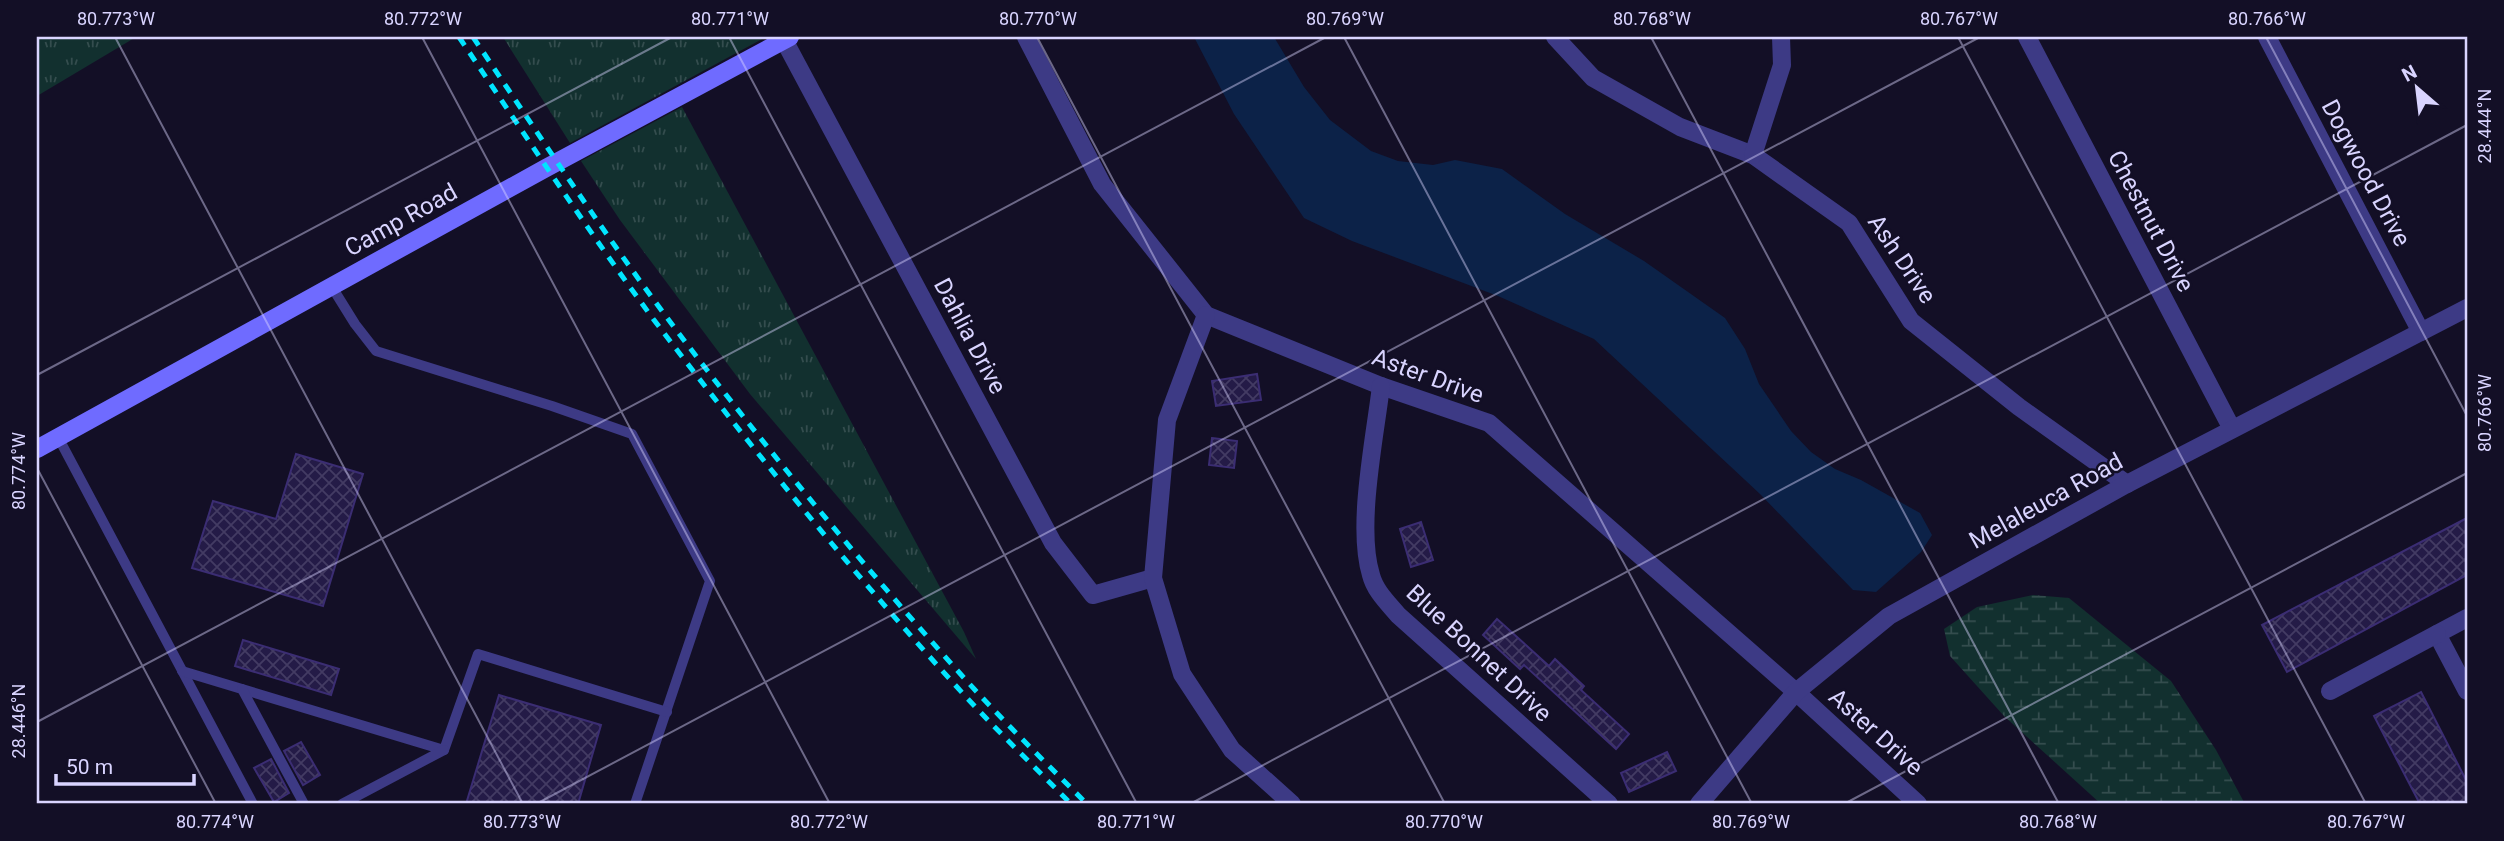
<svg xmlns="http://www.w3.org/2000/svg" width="2504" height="841" font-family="Roboto,sans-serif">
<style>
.grass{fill:url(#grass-tufts)}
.wetland{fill:url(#wetland-marsh)}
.water{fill:#0c2248}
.building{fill:url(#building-cross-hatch);stroke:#3b2d73;stroke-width:2}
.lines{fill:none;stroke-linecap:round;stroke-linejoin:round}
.lane{stroke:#3d3a85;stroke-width:10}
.street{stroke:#3d3a85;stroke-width:18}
.secondary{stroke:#6f6bff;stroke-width:18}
.rail{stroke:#00e5ff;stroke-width:5;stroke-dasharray:10 9;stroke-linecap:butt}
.ticks{fill:none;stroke:#d9d4ff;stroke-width:2;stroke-opacity:0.45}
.labels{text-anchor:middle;stroke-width:5;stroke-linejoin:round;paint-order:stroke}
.street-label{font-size:24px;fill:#d9d4ff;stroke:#130f26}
.neatline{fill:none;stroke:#d9d4ff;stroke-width:2.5}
.ticks-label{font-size:18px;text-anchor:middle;fill:#d9d4ff}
</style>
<defs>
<pattern id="grass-tufts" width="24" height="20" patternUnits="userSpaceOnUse" patternTransform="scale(1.75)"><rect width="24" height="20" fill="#12302f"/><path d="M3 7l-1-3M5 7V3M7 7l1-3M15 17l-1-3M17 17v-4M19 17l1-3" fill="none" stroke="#344d4e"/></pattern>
<pattern id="wetland-marsh" width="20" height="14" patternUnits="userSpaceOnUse" patternTransform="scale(1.75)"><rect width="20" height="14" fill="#12302f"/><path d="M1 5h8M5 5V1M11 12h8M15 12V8" fill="none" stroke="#344d4e"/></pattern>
<pattern id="building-cross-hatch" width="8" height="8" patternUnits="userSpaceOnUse" patternTransform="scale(1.75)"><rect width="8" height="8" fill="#241b47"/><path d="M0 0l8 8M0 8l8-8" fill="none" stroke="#433b63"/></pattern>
</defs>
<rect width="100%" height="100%" fill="#130f26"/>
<g class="grass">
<polygon points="37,37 136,37 37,96"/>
<polygon points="503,37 766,37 570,143"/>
<polygon points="682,107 964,632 976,659 750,394 620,220 581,161"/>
</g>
<polygon class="wetland" points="2033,595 2069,598 2171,681 2216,750 2245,804 2101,804 2004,716 1950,656 1944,629 1977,607"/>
<polygon class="water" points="1194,37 1274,37 1304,87 1330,120 1371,151 1398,161 1433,165 1455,160 1502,169 1565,214 1644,261 1725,318 1745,349 1759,384 1791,431 1811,452 1835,469 1861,480 1920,513 1932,535 1921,552 1876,592 1853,590 1760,494 1594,339 1498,296 1352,241 1304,218 1234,114"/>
<g class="building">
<polygon points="1257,374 1261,400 1216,406 1212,381"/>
<polygon points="1212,438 1237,441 1234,468 1209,465"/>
<polygon points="296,454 363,474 323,606 192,568 213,501 276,519"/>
<polygon points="2467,518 2467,575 2287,672 2262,625"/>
<polygon points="1421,522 1433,560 1411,567 1400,529"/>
<polygon points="1497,619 1549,666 1555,659 1584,686 1581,690 1629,734 1616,749 1524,665 1520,669 1483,635"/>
<polygon points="243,640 339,669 331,695 235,666"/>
<polygon points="2421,692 2467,782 2467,804 2420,804 2374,716"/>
<polygon points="499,695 601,725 578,804 466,804"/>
<polygon points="301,742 320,775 303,785 284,751"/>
<polygon points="1667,752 1676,771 1629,792 1621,773"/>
<polygon points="271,759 289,793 274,802 254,768"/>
</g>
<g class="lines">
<g class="lane">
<polyline points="332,287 355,324 376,351 552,406 632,434 710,581 635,804"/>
<polyline points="58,437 253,804"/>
<polyline points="182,671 444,750 478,654 667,712"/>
<polyline points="242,689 304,804"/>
<polyline points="342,804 444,750"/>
</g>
<g class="street">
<polyline points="1026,37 1102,184 1206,315 1381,386 1489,423 1796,692 1918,804"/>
<polyline points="1555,37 1593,78 1680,127 1753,155 1849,223 1911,321 2019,407 2127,484"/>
<polyline points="2027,37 2232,429"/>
<polyline points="2267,37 2421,332"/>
<polyline points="784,40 1053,543 1093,595 1153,578"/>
<polyline points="1753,155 1782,65 1781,37"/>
<polyline points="1206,315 1167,420 1153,578 1182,674 1232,750 1292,804"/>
<path d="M 1381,386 C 1375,437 1356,527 1371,575 C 1375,591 1388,603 1398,615 L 1609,804"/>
<polyline points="2467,618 2437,634 2467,691"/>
<polyline points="2330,691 2437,634"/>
<polyline points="1699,804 1796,692 1889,616 2127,484 2467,308"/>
</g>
<polyline class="secondary" points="37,449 546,168 790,37"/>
<g class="rail">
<path d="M 459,37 C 523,132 586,228 654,320 C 750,446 850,570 957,687 C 993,727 1033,765 1071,804"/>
<path d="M 473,37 C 535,129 596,222 662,311 C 757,438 859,561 965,679 C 1004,722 1046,763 1087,804"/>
</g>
</g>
<path class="ticks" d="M 115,37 L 523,804M 422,37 L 830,804M 729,37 L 1137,804M 1037,37 L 1445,804M 1344,37 L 1752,804M 1651,37 L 2059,804M 1958,37 L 2366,804M 2266,37 L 2467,416M 37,375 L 672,37M 37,468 L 216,804M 37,722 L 1326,37M 536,804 L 1980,37M 1190,804 L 2467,125M 1844,804 L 2467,473"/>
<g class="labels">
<g class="street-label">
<text transform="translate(2366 173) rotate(62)" y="8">Dogwood Drive</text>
<text transform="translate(401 220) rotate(-29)" y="8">Camp Road</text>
<text transform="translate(2151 221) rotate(62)" y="8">Chestnut Drive</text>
<text transform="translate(1902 259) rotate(56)" y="8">Ash Drive</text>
<text transform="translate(970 336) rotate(62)" y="8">Dahlia Drive</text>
<text transform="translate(1428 376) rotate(20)" y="8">Aster Drive</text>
<text transform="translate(2046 501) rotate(-29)" y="8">Melaleuca Road</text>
<text transform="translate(1479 653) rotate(43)" y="8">Blue Bonnet Drive</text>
<text transform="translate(1876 732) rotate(42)" y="8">Aster Drive</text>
</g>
</g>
<rect width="2504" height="841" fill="none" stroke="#130f26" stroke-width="77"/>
<g transform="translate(2417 88) rotate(332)" stroke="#130f26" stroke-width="5" paint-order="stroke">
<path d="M0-5L12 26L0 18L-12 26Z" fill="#d9d4ff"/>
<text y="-10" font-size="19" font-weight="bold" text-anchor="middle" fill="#d9d4ff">N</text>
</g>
<path d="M56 774v10h138v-10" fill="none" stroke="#d9d4ff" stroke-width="3.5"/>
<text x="66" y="774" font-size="21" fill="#d9d4ff" stroke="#130f26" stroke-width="5" paint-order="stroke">50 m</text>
<rect x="38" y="38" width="2428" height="764" class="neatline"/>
<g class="ticks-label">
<text x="116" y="25">80.773°W</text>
<text x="423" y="25">80.772°W</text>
<text x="730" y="25">80.771°W</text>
<text x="1038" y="25">80.770°W</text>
<text x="1345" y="25">80.769°W</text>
<text x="1652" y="25">80.768°W</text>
<text x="1959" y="25">80.767°W</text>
<text x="2267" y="25">80.766°W</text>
<text transform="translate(2485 126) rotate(-90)" y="6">28.444°N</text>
<text transform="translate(2485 413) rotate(-90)" y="6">80.766°W</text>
<text transform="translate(19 471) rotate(-90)" y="6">80.774°W</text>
<text transform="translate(19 721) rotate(-90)" y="6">28.446°N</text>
<text x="215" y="828">80.774°W</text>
<text x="522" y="828">80.773°W</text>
<text x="829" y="828">80.772°W</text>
<text x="1136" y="828">80.771°W</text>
<text x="1444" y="828">80.770°W</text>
<text x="1751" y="828">80.769°W</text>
<text x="2058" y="828">80.768°W</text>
<text x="2366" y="828">80.767°W</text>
</g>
</svg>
